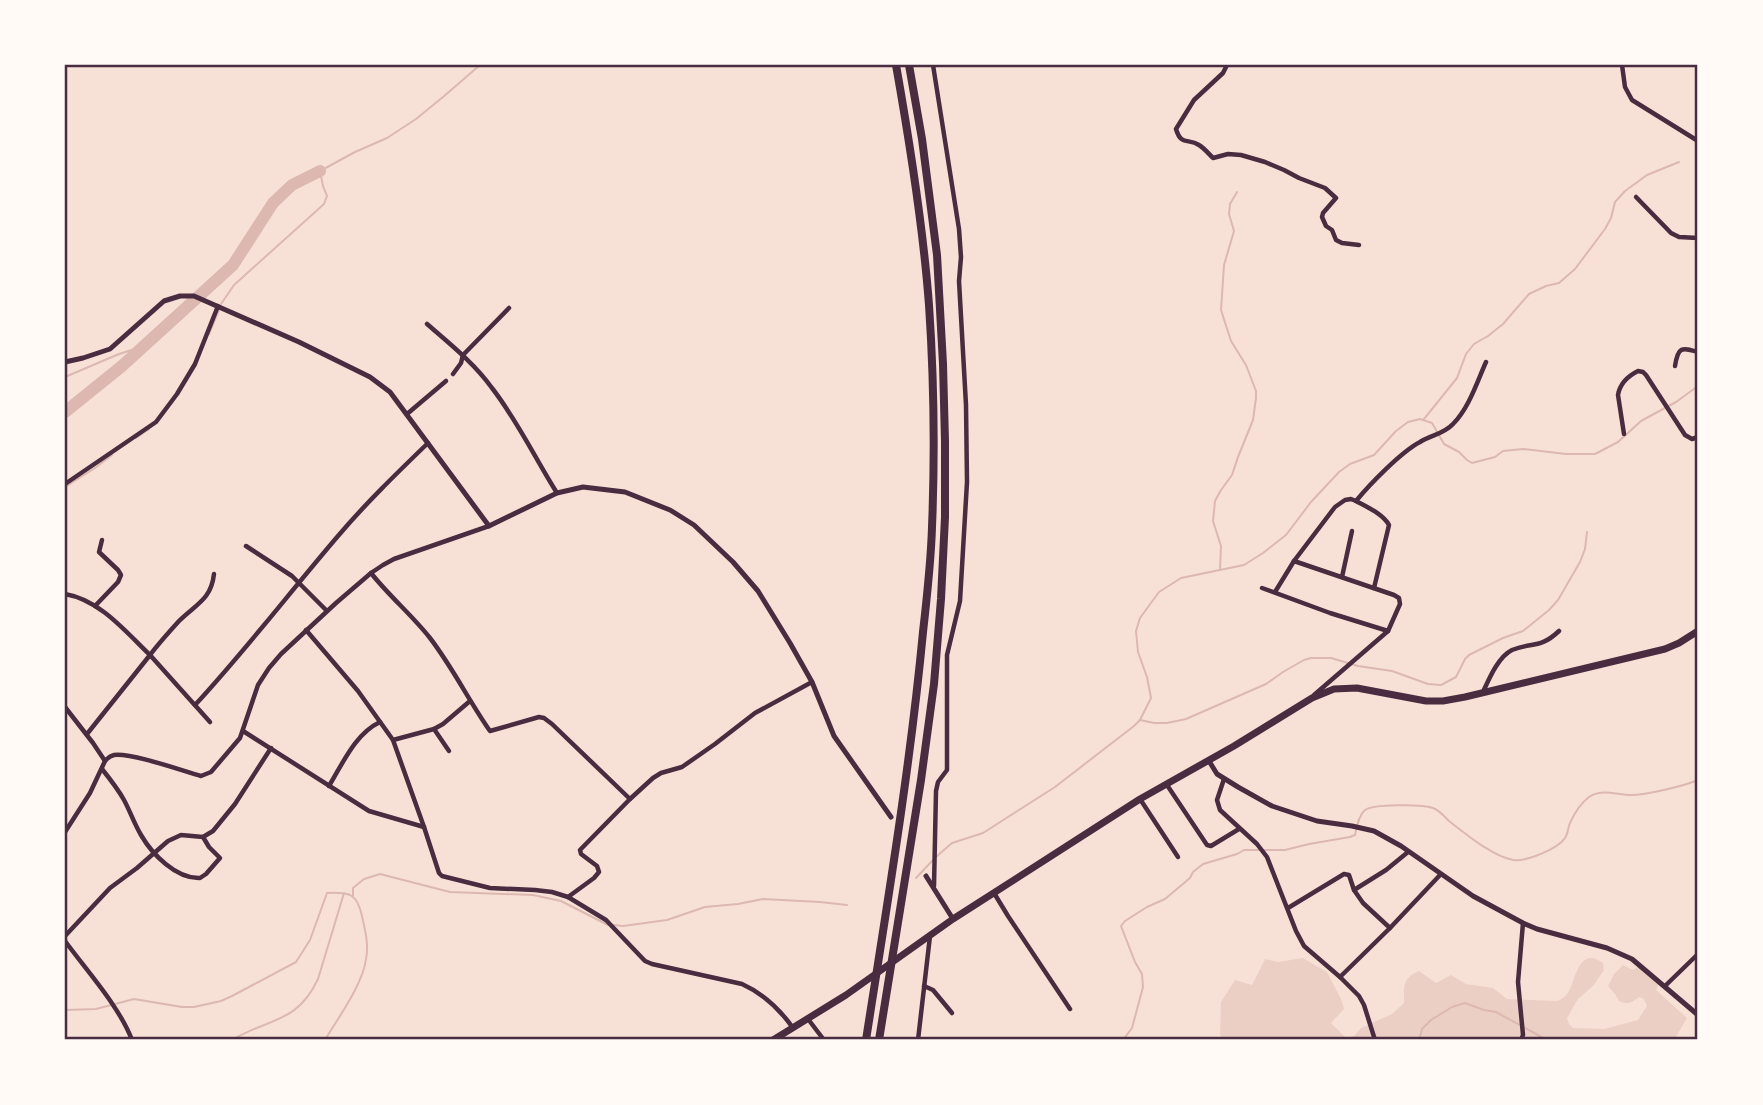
<svg xmlns="http://www.w3.org/2000/svg" width="1763" height="1105" font-family="Ubuntu,sans-serif">
<style>
.green{fill:#ebcfc5}
.lines{fill:none;stroke-linecap:round;stroke-linejoin:round}
.stream{stroke:#dcb8b0;stroke-width:2}
.river{stroke:#dcb8b0;stroke-width:12}
.minor{stroke:#4a2c40;stroke-width:4.5}
.tertiary{stroke:#4a2c40;stroke-width:5}
.primary{stroke:#4a2c40;stroke-width:7}
.motorway{stroke:#4a2c40;stroke-width:8}
.neatline{fill:none;stroke:#4a2c40;stroke-width:2.5}
</style>
<rect width="100%" height="100%" fill="#f7e1d7"/>
<path class="green" d="M 1303,958 L 1327,972 L 1341,999 L 1344,1009 L 1331,1023 L 1347,1039 L 1355,1035 L 1361,1028 L 1392,1014 L 1404,1003 C 1404,987 1402,978 1419,971 L 1436,983 L 1451,975 L 1466,984 L 1493,988 L 1507,999 L 1558,1001 C 1563,998 1567,995 1570,989 C 1576,976 1580,946 1603,963 L 1604,970 L 1593,986 L 1578,999 L 1567,1018 L 1569,1024 L 1573,1028 L 1604,1029 L 1638,1020 L 1647,1006 L 1644,999 L 1639,997 C 1632,1003 1627,1005 1619,1001 L 1615,994 L 1608,986 L 1614,974 L 1623,965 L 1633,970 L 1639,966 L 1659,983 L 1656,990 L 1687,1018 L 1677,1035 L 1676,1040 L 1223,1040 L 1220,1035 L 1221,1002 L 1235,980 L 1252,985 L 1265,959 L 1278,962 Z"/>
<g class="lines">
<g class="stream">
<polyline points="221,304 234,285 324,204 327,196 323,186 320,171 355,152 387,138 416,119 443,97 480,65"/>
<polyline points="209,334 219,310"/>
<polyline points="65,377 119,354 144,346"/>
<polyline points="1424,419 1457,378 1466,354 1474,344 1488,336 1503,324 1529,294 1546,286 1559,283 1575,269 1605,229 1611,218 1615,202 1625,191 1647,175 1679,162"/>
<polyline points="136,438 149,429"/>
<polyline points="65,487 95,468 112,455"/>
<polyline points="1220,570 1221,546 1213,521 1215,501 1221,490 1232,475 1238,457 1253,420 1256,398 1256,391 1246,365 1231,341 1221,310 1224,265 1234,231 1229,214 1230,204 1237,192"/>
<polyline points="1140,720 1154,723 1167,723 1186,719 1266,684 1283,672 1304,660 1311,658 1331,658 1358,666 1392,671 1428,684 1441,685 1456,677 1465,659 1469,655 1503,638 1523,631 1549,610 1558,600 1580,562 1585,549 1587,532"/>
<path d="M 1264,850 L 1285,850 L 1309,844 L 1350,837 L 1355,835 C 1357,827 1358,816 1365,810 C 1373,804 1422,804 1433,808 C 1439,810 1445,817 1449,821 C 1466,834 1492,856 1513,860 C 1525,862 1558,849 1565,838 C 1568,834 1568,827 1570,823 C 1574,814 1581,803 1589,797 C 1602,788 1617,795 1631,795 C 1646,795 1684,786 1698,780"/>
<polyline points="937,856 952,843 983,833 1055,787 1134,726 1140,720 1151,698 1147,677 1138,652 1136,631 1140,618 1159,592 1181,578 1244,565 1263,553 1286,535 1311,502 1339,472 1350,464 1374,455 1396,431 1408,422 1420,419 1432,423 1444,444 1459,452 1467,460 1472,463 1495,457 1503,451 1523,449 1566,454 1595,454 1618,442 1641,421 1676,402 1698,386"/>
<polyline points="916,878 933,860"/>
<polyline points="353,896 353,888 364,879 380,874 450,892 533,895 561,901 608,925"/>
<polyline points="614,925 623,926 667,920 705,907 738,904 763,899 820,902 847,905"/>
<path d="M 65,1010 L 96,1009 L 134,999 L 182,1007 L 194,1007 L 221,1001 L 232,996 L 296,962 L 310,940 L 327,893 C 349,892 357,893 362,916 C 365,930 369,944 366,959 C 363,984 338,1018 325,1040"/>
<path d="M 232,1040 C 268,1018 297,1024 318,979 L 344,893"/>
<polyline points="1123,1040 1132,1028 1143,987 1142,974 1135,962 1121,926 1125,921 1147,907 1165,899 1190,878 1193,872 1203,864 1237,854 1244,850 1259,850"/>
<polyline points="1419,1040 1422,1029 1431,1020 1452,1007 1465,1003 1484,1010 1496,1012 1547,1040"/>
</g>
<polyline class="river" points="65,412 122,366 233,265 273,203 292,185 320,171"/>
<g class="minor">
<polyline points="933,65 959,229 961,257 959,281 966,405 967,482 960,601 947,655 947,770 938,782 936,791 934,886"/>
<path d="M 1227,65 L 1223,73 L 1194,100 L 1176,129 C 1181,146 1188,138 1199,145 C 1204,148 1209,154 1213,158 L 1228,154 L 1241,155 L 1265,162 L 1284,170 L 1299,178 L 1325,188 L 1336,198 L 1323,213 L 1322,217 L 1326,226 L 1332,230 L 1336,240 L 1342,243 L 1359,245"/>
<polyline points="1622,65 1625,87 1632,100 1698,141"/>
<polyline points="1636,197 1671,233 1679,237 1698,238"/>
<path d="M 427,324 C 450,344 474,363 492,388 C 517,420 535,458 557,493"/>
<path d="M 1675,366 C 1678,347 1681,347 1698,352"/>
<polyline points="453,374 461,363 463,355 509,308"/>
<polyline points="407,414 446,381"/>
<path d="M 1624,434 L 1618,395 C 1620,383 1628,376 1638,371 L 1643,372 L 1646,375 L 1685,435 L 1692,439 L 1698,437"/>
<polyline points="65,484 156,422 177,394 195,364 218,306"/>
<polyline points="246,546 292,576 327,611"/>
<polyline points="1294,561 1335,507 1345,500 1351,499 1356,501"/>
<path d="M 371,573 C 389,596 412,615 430,638 C 453,668 469,701 490,731 L 539,717 L 544,718 L 552,724 L 630,799"/>
<polyline points="1342,577 1352,531"/>
<polyline points="1262,588 1330,613 1388,631"/>
<path d="M 1374,588 L 1389,525 C 1383,514 1367,507 1356,501 C 1370,484 1401,452 1420,442 C 1431,435 1444,434 1453,424 C 1469,408 1477,382 1486,362"/>
<polyline points="1275,592 1294,561 1394,595 1399,598 1400,604 1388,631 1314,695"/>
<path d="M 65,594 C 100,600 125,631 150,655 C 159,643 169,632 179,621 C 196,604 211,600 214,574"/>
<polyline points="95,606 118,582 121,575 118,570 99,552 102,540"/>
<polyline points="306,630 358,691 393,740 424,827"/>
<path d="M 1483,692 C 1489,679 1498,657 1512,650 C 1532,642 1540,649 1559,631"/>
<path d="M 195,705 C 245,651 290,592 338,536 C 366,503 397,473 428,443"/>
<polyline points="65,707 93,743 105,761 90,793 65,832"/>
<polyline points="434,729 443,724 470,701"/>
<path d="M 243,731 L 369,811 L 424,827 L 439,873 L 442,876 L 490,888 L 535,890 L 552,892 L 568,897 L 606,920 L 645,961 L 652,964 L 742,984 C 764,994 779,1008 793,1028"/>
<polyline points="87,734 150,655 210,722"/>
<polyline points="393,740 434,729 449,751"/>
<path d="M 105,761 C 109,757 109,756 114,755 C 133,753 180,770 201,776 L 211,772 L 240,738 L 258,685 L 269,668 L 281,654 L 336,603 L 371,573 L 383,565 L 394,559 L 489,526"/>
<path d="M 102,769 C 110,779 118,789 124,800 C 130,811 134,823 141,835 C 152,854 176,879 200,878 L 206,874 L 220,858 L 209,847 L 203,837"/>
<polyline points="1224,779 1217,800 1220,810 1257,844 1267,857 1296,931 1304,946 1340,977 1390,928 1440,875"/>
<polyline points="1167,785 1207,845 1211,846 1239,829"/>
<path d="M 329,786 C 343,763 355,734 380,722"/>
<polyline points="1140,799 1178,857"/>
<polyline points="1354,890 1363,903 1390,928"/>
<polyline points="994,893 1008,916 1070,1009"/>
<polyline points="568,897 594,878 599,872 597,866 581,854 580,850 630,799 653,778 661,773 682,767 715,744 755,713 812,682"/>
<polyline points="1288,908 1344,874 1349,875 1354,890 1386,870 1408,852"/>
<polyline points="65,936 110,888 137,868 168,841 181,835 203,837 213,831 235,804 271,748"/>
<path d="M 65,941 C 87,971 119,1006 132,1040"/>
<polyline points="1340,977 1359,996 1364,1005 1375,1040"/>
<polyline points="924,986 933,990 952,1013"/>
<polyline points="1665,986 1698,954"/>
<polyline points="808,1019 824,1040"/>
<polyline points="918,1040 930,936"/>
<polyline points="1521,1040 1523,1035 1518,982 1523,923"/>
</g>
<g class="tertiary">
<polyline points="65,362 83,358 110,349 164,301 180,296 194,296 299,342 370,377 390,392 489,526 557,493 583,487 625,492 670,510 694,525 733,562 758,591 790,643 812,682 834,736 891,817"/>
<polyline points="1209,761 1217,774 1238,787 1272,806 1317,821 1352,826 1374,831 1401,846 1473,896 1523,923 1537,929 1607,948 1632,959 1698,1015"/>
<polyline points="926,876 953,919"/>
</g>
<polyline class="primary" points="773,1040 846,995 953,919 1140,799 1234,746 1312,698 1334,689 1357,688 1426,701 1443,701 1465,697 1665,649 1679,643 1698,631"/>
<g class="motorway">
<path d="M 866,1040 C 887,905 910,769 923,632 C 927,597 931,562 932,527 C 935,453 934,379 929,305 C 923,225 910,144 896,65"/>
<polyline points="879,1040 921,780 934,684 941,599 945,517 945,441 943,364 937,255 922,139 909,65"/>
</g>
</g>
<rect width="1763" height="1105" fill="none" stroke="#fffaf5" stroke-width="133"/>
<rect x="66" y="66" width="1630" height="972" class="neatline"/>
</svg>
